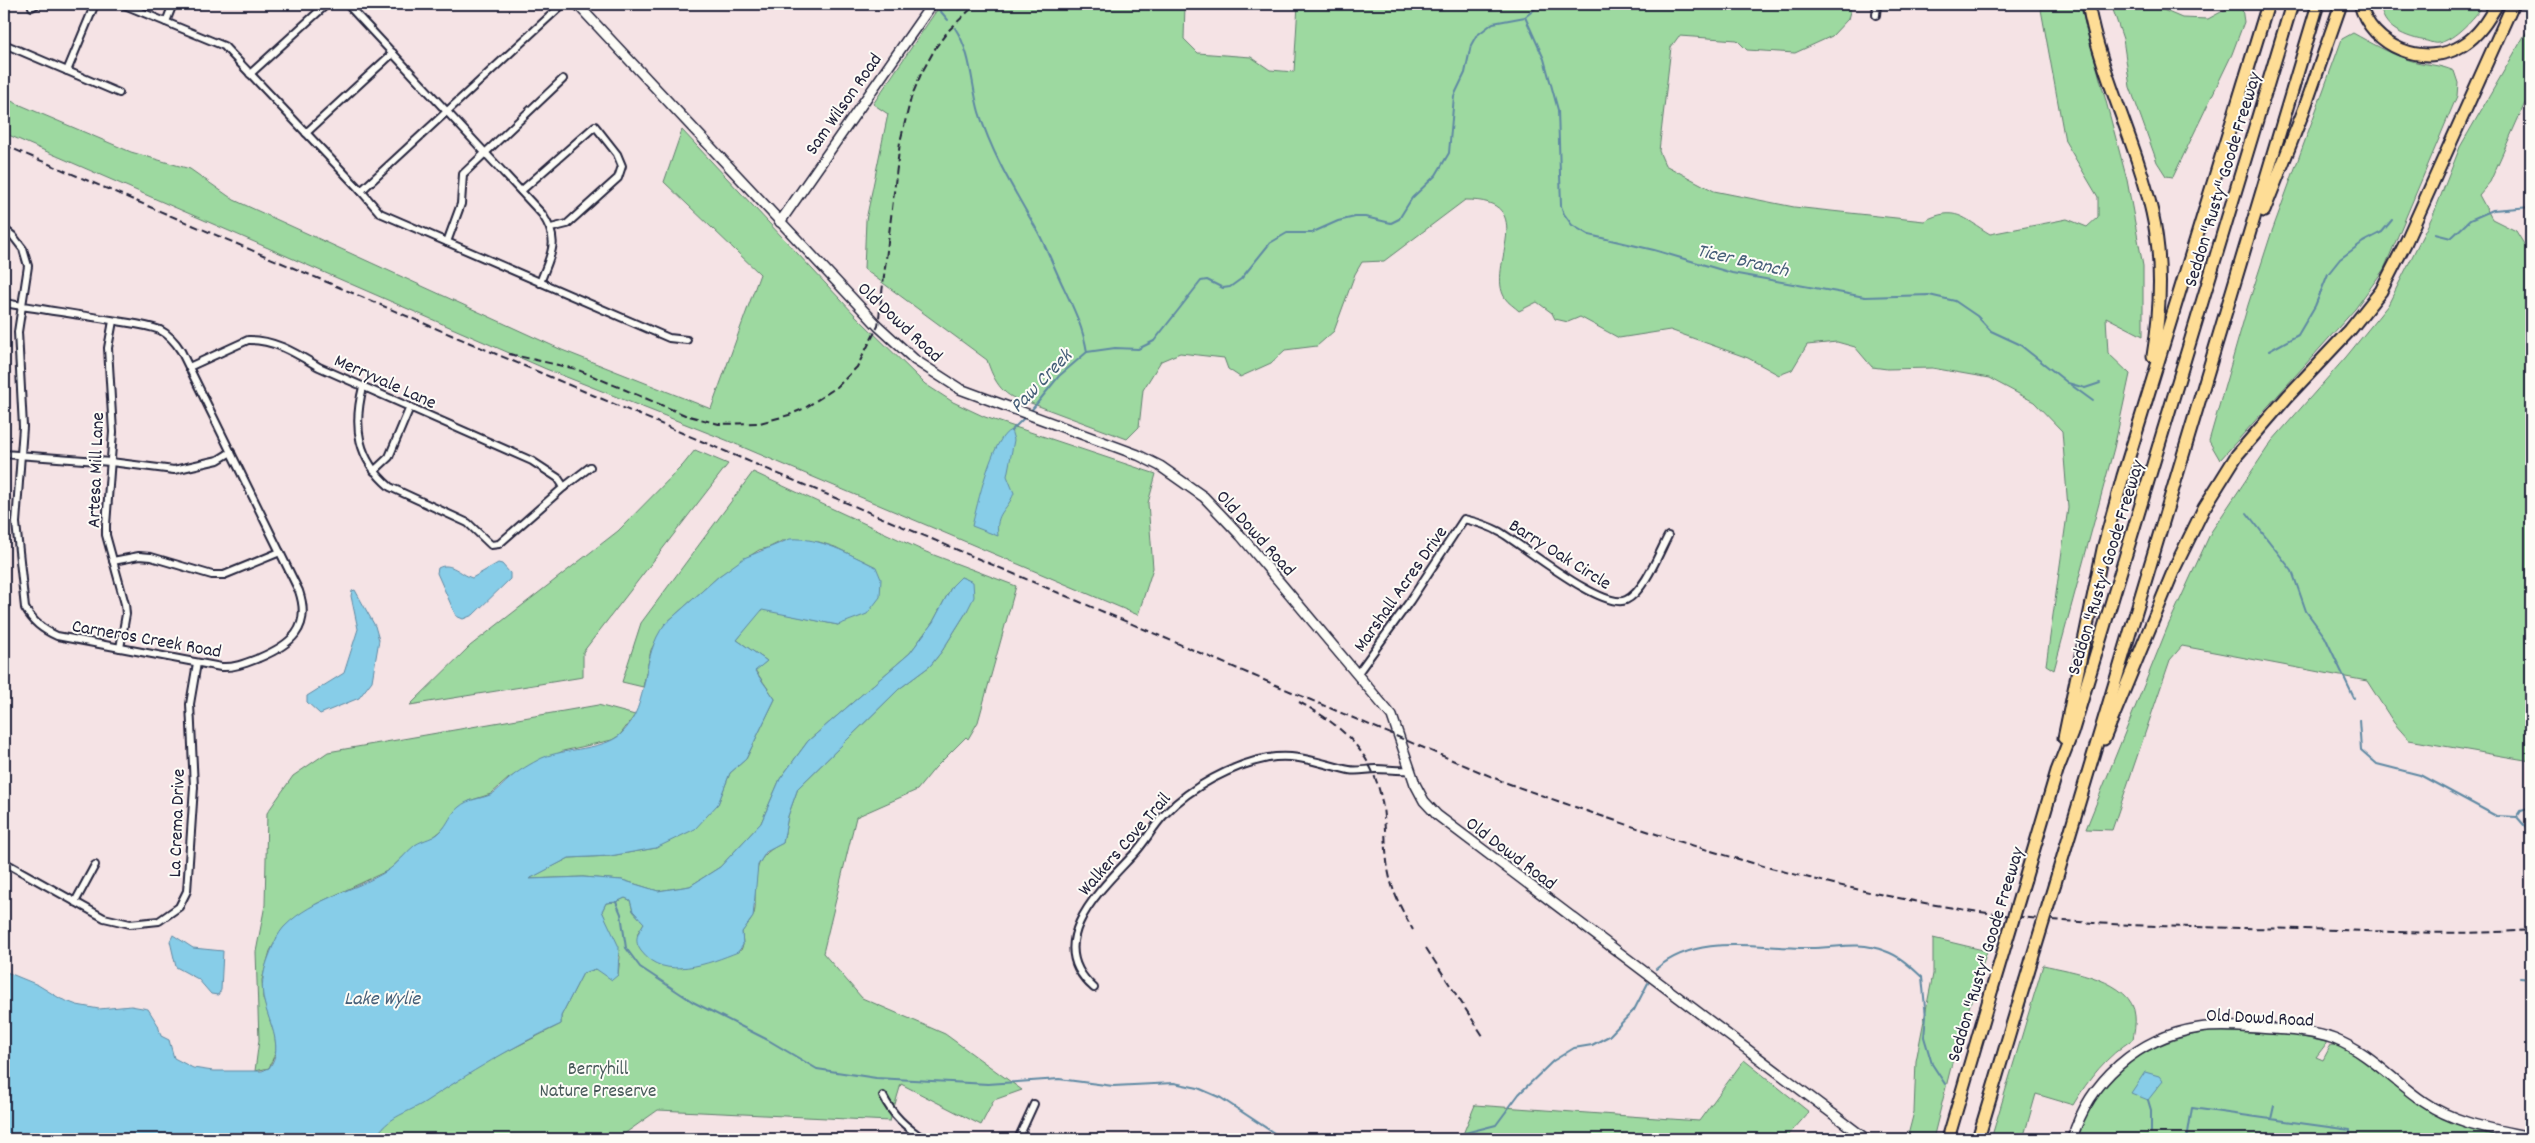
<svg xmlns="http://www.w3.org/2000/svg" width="2535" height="1143" font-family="Dekko,sans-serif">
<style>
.green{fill:#9dd9a0;stroke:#607e6e}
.water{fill:#87cde8;stroke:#5f89a3}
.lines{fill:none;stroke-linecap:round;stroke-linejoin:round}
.stream{stroke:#5f89a3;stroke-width:2}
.street-casing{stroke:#22223b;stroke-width:10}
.secondary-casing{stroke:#22223b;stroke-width:12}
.highway-casing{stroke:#22223b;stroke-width:15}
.street{stroke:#fdfcf7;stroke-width:6}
.secondary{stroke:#fdfcf7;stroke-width:9}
.highway{stroke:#fedd96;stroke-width:11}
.rail{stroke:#22223b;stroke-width:2;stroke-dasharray:8 4;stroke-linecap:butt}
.highway-bridge-casing{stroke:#22223b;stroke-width:15;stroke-linecap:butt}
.highway-bridge{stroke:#fedd96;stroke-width:11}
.labels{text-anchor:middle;stroke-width:4;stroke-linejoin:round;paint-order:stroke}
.street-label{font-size:19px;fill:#22223b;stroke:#fdfcf7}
.park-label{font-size:19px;fill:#475959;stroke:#fdfcf7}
.water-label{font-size:20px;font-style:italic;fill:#455e78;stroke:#fdfcf7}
</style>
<rect width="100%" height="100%" fill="#f5e3e5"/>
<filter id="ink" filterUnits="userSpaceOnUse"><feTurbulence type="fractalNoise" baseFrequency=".02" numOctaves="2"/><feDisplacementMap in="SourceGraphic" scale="10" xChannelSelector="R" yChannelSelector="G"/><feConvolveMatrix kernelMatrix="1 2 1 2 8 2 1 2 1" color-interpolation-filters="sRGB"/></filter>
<g filter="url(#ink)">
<g class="green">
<path d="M 941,4 L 1185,4 L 1184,39 L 1198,53 L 1251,57 L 1270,70 L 1294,72 L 1298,4 L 1852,4 L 1848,19 L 1832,36 L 1795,53 L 1747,50 L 1737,40 L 1679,36 L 1671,47 L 1659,151 L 1665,165 L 1714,191 L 1794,207 L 1924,221 C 1956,205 1963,218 1990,234 L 2067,219 L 2087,227 L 2098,217 L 2098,197 L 2065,141 L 2040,4 L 2080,4 L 2127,180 L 2143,266 L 2143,336 L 2106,317 L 2108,353 L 2130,374 L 2114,448 L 2054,670 L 2046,665 L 2068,508 L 2062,431 L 2034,402 L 1989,378 L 1932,368 L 1887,369 L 1872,367 L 1855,347 L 1837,342 L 1807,345 L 1792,370 L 1779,375 L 1748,358 L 1670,330 L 1619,338 L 1580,317 L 1568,322 L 1555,319 L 1552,313 L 1537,302 L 1519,311 C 1515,307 1508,303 1505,298 C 1485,267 1542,199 1465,200 L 1384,261 L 1362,262 L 1355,274 L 1334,331 L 1317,346 L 1285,350 L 1271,363 L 1240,377 L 1228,369 L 1224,358 L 1180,353 L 1161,361 L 1143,390 L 1139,427 L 1127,439 L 1028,402 C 1004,399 994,382 987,360 L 864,269 L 866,220 L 888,114 L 873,104 Z"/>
<polygon points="2111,4 2149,4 2182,18 2208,19 2232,6 2242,8 2244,22 2232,54 2173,177 2166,176 2157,162 2130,87 2123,39"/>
<path d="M 2381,4 L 2485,4 C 2474,17 2456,40 2438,43 C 2435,44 2430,42 2427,41 C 2407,38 2380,28 2381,4 Z"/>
<polygon points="2531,24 2531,98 2525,103 2490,182 2479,195 2492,219 2516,231 2527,249 2531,250 2531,761 2409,740 2394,723 2367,681 2182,646 2170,660 2112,830 2086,829 2168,626 2211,532 2272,441 2346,357 2388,305 2434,213 2460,147"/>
<path d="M 2353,33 C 2371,43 2389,53 2409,60 C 2424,65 2439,64 2454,71 L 2458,83 L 2457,96 L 2384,269 L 2355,309 L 2220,460 L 2209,441 L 2248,305 L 2271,234 L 2342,39 Z"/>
<polygon points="4,98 131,152 190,169 234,200 562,350 711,409 760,274 664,182 682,130 855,315 925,384 953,402 985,417 1156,474 1148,503 1153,568 1138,615 726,440 546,369 4,133"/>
<polygon points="695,450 728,464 583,652 583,677 410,705 470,646 618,531 683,465"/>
<path d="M 753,472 L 926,552 L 1016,586 L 978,722 L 968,739 L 966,737 L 935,768 L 917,790 L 856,817 L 823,953 L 862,998 L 945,1034 L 1022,1090 L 994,1100 L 981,1125 L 901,1084 L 890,1121 L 658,1110 L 617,1139 L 374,1139 L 387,1122 L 395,1116 L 421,1104 L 488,1061 L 561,1024 L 561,1016 L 583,973 L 596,969 L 618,975 L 620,957 L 602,911 L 606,903 L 616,902 L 625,898 L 630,900 L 633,911 L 644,923 L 637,934 L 681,968 L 741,950 L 743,945 L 742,932 C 745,926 751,922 753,916 C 756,910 755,903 755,897 C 755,870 756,855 783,843 L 788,816 L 798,788 L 899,689 L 930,666 L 942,651 L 967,611 L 968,580 L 961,577 L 952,586 L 933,622 L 910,653 L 808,741 L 780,779 L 761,823 L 720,867 L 690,886 L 658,891 L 622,880 L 583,877 L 528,879 L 569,858 L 610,856 L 656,848 L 718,804 L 730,773 L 746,759 L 775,699 L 755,670 L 767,661 L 737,640 L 761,609 L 838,625 L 876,567 L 835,547 L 819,542 L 782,541 L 768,548 L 759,550 L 719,576 L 665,624 L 651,650 L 643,687 L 622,682 L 641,623 Z"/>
<polygon points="598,705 635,715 620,735 612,740 563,751 509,778 491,794 469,801 441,831 432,838 416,845 389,870 316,904 284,927 270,951 262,980 263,998 275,1036 276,1051 269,1068 255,1071 259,1040 256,952 265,905 267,813 293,776 328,752"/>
<polygon points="1933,938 1987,951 1954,1055 1933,1139 1907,1139 1914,1112 1916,1061 1933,974"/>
<path d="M 2043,965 C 2070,971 2133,980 2135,1016 C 2136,1023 2134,1032 2133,1039 C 2106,1057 2089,1078 2073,1105 L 2036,1094 L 2023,1139 L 1991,1139 Z"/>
<path d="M 2213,1031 L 2293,1035 L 2326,1042 L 2326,1044 L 2316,1057 L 2323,1060 L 2331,1045 C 2357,1045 2403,1094 2426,1109 C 2451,1125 2483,1133 2511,1139 L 2076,1139 C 2098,1073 2146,1041 2213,1031 Z"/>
<polygon points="1744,1060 1809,1112 1785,1139 1461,1139 1475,1105 1699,1121"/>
</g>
<g class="water">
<path d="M 1011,430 L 1014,440 L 1007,476 L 1014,493 C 1007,512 995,511 998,536 L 972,526 C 977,506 992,437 1011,430 Z"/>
<path d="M 790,539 C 820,537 849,554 876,567 L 881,579 L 880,597 L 867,614 L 838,625 L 762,610 L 737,640 L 767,661 L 755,671 L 775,699 L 746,759 L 730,773 L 718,804 L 695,829 L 656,848 L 610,856 L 569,858 L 529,879 L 583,877 L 622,880 L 658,891 L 690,886 L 720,867 L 761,823 L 780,779 L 808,741 L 910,653 L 933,622 L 952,586 L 961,577 L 973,582 L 974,597 L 967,611 L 942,651 L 930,666 L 899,689 L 798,788 L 788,816 L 783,843 L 766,852 L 758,865 L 753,917 L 742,932 L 743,945 L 738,952 C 710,963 664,982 641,951 C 633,940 638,933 644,923 L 633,911 L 630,900 L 625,898 L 616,902 L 606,903 L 602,911 L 619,947 L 618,975 L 612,980 L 596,969 L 583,973 L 561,1016 L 561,1024 C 513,1046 469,1073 425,1102 C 402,1116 390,1115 374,1139 L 4,1139 L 4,971 L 38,985 L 61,999 L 77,1005 L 99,1009 L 131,1006 L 148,1009 L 158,1025 L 161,1036 L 169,1040 L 174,1058 L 193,1068 L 213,1071 L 262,1071 L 269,1068 C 286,1046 266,1019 263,996 C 261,982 264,969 269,956 C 273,946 277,934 285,926 C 313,898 355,891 387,871 C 398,864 405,853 415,845 C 424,839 434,839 441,831 C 448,824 451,813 459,807 C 468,799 480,799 490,795 C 497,792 502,785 508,780 C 516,772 532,763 542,758 C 565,748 604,750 621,734 C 652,704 639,657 665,624 L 719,576 L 744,558 Z"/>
<path d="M 498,563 L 502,564 L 510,573 L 510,579 L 473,615 L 463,619 L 456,616 L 437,573 L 438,568 C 451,561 460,574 472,578 Z"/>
<polygon points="355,590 375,626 379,640 372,681 359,698 320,714 307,702 307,696 344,673 358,629 351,596 352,591"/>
<polygon points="173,935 193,948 223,951 221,990 218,995 211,994 198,979 176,967 170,941"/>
<polygon points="2145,1072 2159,1076 2163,1081 2148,1100 2131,1093"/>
</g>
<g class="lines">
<g class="stream">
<polyline points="937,7 948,20"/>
<polyline points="1525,17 1544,59 1558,110 1561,206 1564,214 1572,225 1589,235 1654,250 1732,273 1865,297 1929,295 1955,301 1977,316 1991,331 2019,344 2068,383 2085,388 2100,383"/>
<path d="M 955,28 C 972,54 971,84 979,112 C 992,155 1016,193 1038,232 C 1047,249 1054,267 1062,284 C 1073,307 1083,327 1087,352"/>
<polyline points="2435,234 2451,238 2470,220 2493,210 2531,207"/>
<polyline points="2269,351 2298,335 2315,306 2328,274 2340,259 2363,242 2382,232 2392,220"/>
<polyline points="2071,385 2093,401"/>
<polyline points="1030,412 1059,376 1087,352 1115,348 1138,349 1154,341 1201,281 1207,280 1223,288 1230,287 1241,279 1270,243 1287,233 1311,233 1338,221 1355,217 1365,217 1391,223 1399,219 1412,198 1436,175 1449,153 1454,96 1465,73 1471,45 1476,36 1493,23 1525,17 1541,4"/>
<polyline points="1011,431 1025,417"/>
<polyline points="2247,513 2292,571 2306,611 2325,637 2354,698"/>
<polyline points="2359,720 2361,750 2377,764 2420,775 2496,816 2517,817 2531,833"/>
<polyline points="2517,817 2521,811 2531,808"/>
<polyline points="616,902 621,914 626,948 640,967 693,1002 768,1040 817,1069 876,1078 988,1084 1059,1079 1113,1086 1174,1083 1198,1088 1221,1098 1283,1139"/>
<path d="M 1656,969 C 1698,933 1756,948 1806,948 C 1834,949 1857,940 1885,951 C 1900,956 1911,967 1922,977 L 1926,1017 L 1924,1037 L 1932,1064 L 1945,1084"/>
<polyline points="2520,978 2531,979"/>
<polyline points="2148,1100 2151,1110 2151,1132"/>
<polyline points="2271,1119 2274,1106"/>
<polyline points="1456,1139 1465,1133 1496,1125 1519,1094 1553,1061 1574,1048 1592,1045 1609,1036 1634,1010 1648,983"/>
<polyline points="2187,1139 2192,1108 2350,1130 2349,1139"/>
</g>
<defs>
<g id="street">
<polyline points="122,4 224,46 361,191"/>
<path d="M 347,4 L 542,214 C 561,242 551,253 540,283"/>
<polyline points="563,4 361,191 380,213 669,338 687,340"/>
<polyline points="32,7 37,4"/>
<polyline points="1876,15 1877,4"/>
<polyline points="166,22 173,4"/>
<polyline points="4,44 119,93"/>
<polyline points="67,71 95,4"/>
<polyline points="250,74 327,4"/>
<polyline points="306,133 393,53"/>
<polyline points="521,191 595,126 617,154 622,166 618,178 567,224 551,228"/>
<path d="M 4,229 L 13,236 L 23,249 L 28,266 L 18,332 L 23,427 L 16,523 L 25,608 C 33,622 42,629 57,636 L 221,667 C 234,668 246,663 259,658 C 290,645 312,629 299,591 L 181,351 C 176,343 170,335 160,330 C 145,324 126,323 111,320 C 75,314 39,309 4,303"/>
<polyline points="447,242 461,204 463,174 563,79"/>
<polyline points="113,321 108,348 113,432 106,525 106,535 125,604 126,614 120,648"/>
<path d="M 189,367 L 248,340 C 274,339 297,354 319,367 L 532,461 L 558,478 L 564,487"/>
<path d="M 363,387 C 353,426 357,459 390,487 L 468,523 L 491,545 L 499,544 L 564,487 L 590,467"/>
<polyline points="4,454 111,462 174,470 218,460 231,452"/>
<polyline points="374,471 389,457 410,407"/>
<polyline points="113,561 139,556 151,557 212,575 224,575 280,552"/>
<path d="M 1358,673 L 1410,601 L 1464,519 C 1477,522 1489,526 1500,532 C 1524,546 1603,611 1626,600 C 1644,592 1659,553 1668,536"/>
<polyline points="4,862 104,918 130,924 159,921 179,907 187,891 194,787 190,704 197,663"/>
<polyline points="75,902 95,865"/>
<path d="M 1094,988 C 1042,943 1101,889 1133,855 C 1145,843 1153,826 1166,813 C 1191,787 1232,765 1268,758 C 1298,753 1321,764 1349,770 C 1358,772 1367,769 1376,769 C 1387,769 1398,771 1410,770"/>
<path d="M 883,1096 C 893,1116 906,1127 924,1139"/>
<polyline points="1018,1139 1034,1104"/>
</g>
<g id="secondary">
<polyline points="577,4 878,326 915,360 960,389 1138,455 1160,466 1204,497 1241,536 1392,716 1415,784 1424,801 1437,815 1866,1139"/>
<polyline points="780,222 932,4"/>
<path d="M 2072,1139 C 2089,1081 2138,1037 2199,1028 C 2219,1025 2239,1027 2259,1028 C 2284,1030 2310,1030 2334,1039 C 2370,1053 2393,1081 2424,1102 C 2456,1124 2494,1129 2531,1137"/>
</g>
<g id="highway">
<path d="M 2088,4 C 2101,76 2136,141 2152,212 C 2163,260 2161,308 2153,356"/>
<path d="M 2360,4 C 2371,47 2425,69 2463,45 C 2479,35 2488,20 2497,4"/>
<polyline points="2264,211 2304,110 2341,4"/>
<polyline points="2064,738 2103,549 2123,476 2268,4"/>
<polyline points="2104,739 2175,567 2204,508 2237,455 2288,396 2350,330 2381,291 2406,242 2513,4"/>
<polyline points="2025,879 2057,771 2072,733 2292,4"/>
<polyline points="2055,883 2318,4"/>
<polyline points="1948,1139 1992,989"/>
<polyline points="1978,1139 2018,1005"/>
</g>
</defs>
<use href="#street" class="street-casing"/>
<use href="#secondary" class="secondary-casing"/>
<use href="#highway" class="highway-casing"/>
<use href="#street" class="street"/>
<use href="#secondary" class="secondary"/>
<use href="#highway" class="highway"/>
<g class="rail">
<path d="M 4,145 L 1504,782 C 1652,835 1799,883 1954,908 C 2070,927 2188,927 2305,929 C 2380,931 2456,936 2531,930"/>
<polyline points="509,354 576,369 685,415 719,424 760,423 789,415 805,408 837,387 857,367 878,326 900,142 911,98 921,74 936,47 948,31 976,4"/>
<path d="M 1299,702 C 1348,728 1379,760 1384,817 C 1386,836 1385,855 1389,874 C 1393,894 1403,912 1413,930"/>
<polyline points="1426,948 1483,1036"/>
</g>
<defs>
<g id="highway-bridge">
<polyline points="1992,989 2025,879"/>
<polyline points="2018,1005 2055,883"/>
</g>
</defs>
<use href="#highway-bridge" class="highway-bridge-casing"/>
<use href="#highway-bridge" class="highway-bridge"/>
</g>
</g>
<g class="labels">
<g class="street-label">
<text transform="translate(842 103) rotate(-55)" y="7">Sam Wilson Road</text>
<text transform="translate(2221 179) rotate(-73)" y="7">Seddon "Rusty" Goode Freeway</text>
<text transform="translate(901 321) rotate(43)" y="7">Old Dowd Road</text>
<text transform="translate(386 380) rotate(24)" y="7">Merryvale Lane</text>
<text transform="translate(94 470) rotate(-88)" y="7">Artesa Mill Lane</text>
<text transform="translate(1257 532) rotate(48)" y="7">Old Dowd Road</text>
<text transform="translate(1561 553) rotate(32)" y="7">Barry Oak Circle</text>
<text transform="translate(2104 567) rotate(-73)" y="7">Seddon "Rusty" Goode Freeway</text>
<text transform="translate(1399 588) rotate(-55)" y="7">Marshall Acres Drive</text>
<text transform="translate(147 637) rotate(10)" y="7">Carneros Creek Road</text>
<text transform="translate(175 823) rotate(-88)" y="7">La Crema Drive</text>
<text transform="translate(1123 843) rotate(-49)" y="7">Walkers Cove Trail</text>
<text transform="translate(1512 852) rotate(37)" y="7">Old Dowd Road</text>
<text transform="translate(1984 954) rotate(-73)" y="7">Seddon "Rusty" Goode Freeway</text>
<text transform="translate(2260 1016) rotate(3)" y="7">Old Dowd Road</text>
</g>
<g class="park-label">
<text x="598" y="1074">Berryhill<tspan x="598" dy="22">Nature Preserve</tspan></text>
</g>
<g class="water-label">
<text transform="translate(1743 259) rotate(13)" y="7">Ticer Branch</text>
<text transform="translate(1040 380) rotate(-46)" y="7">Paw Creek</text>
<text x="382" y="1004">Lake Wylie</text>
</g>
</g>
<rect width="2535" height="1143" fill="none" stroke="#fdfcf7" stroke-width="20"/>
<rect x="10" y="10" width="2515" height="1123" fill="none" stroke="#22223b" stroke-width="2" filter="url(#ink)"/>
</svg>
